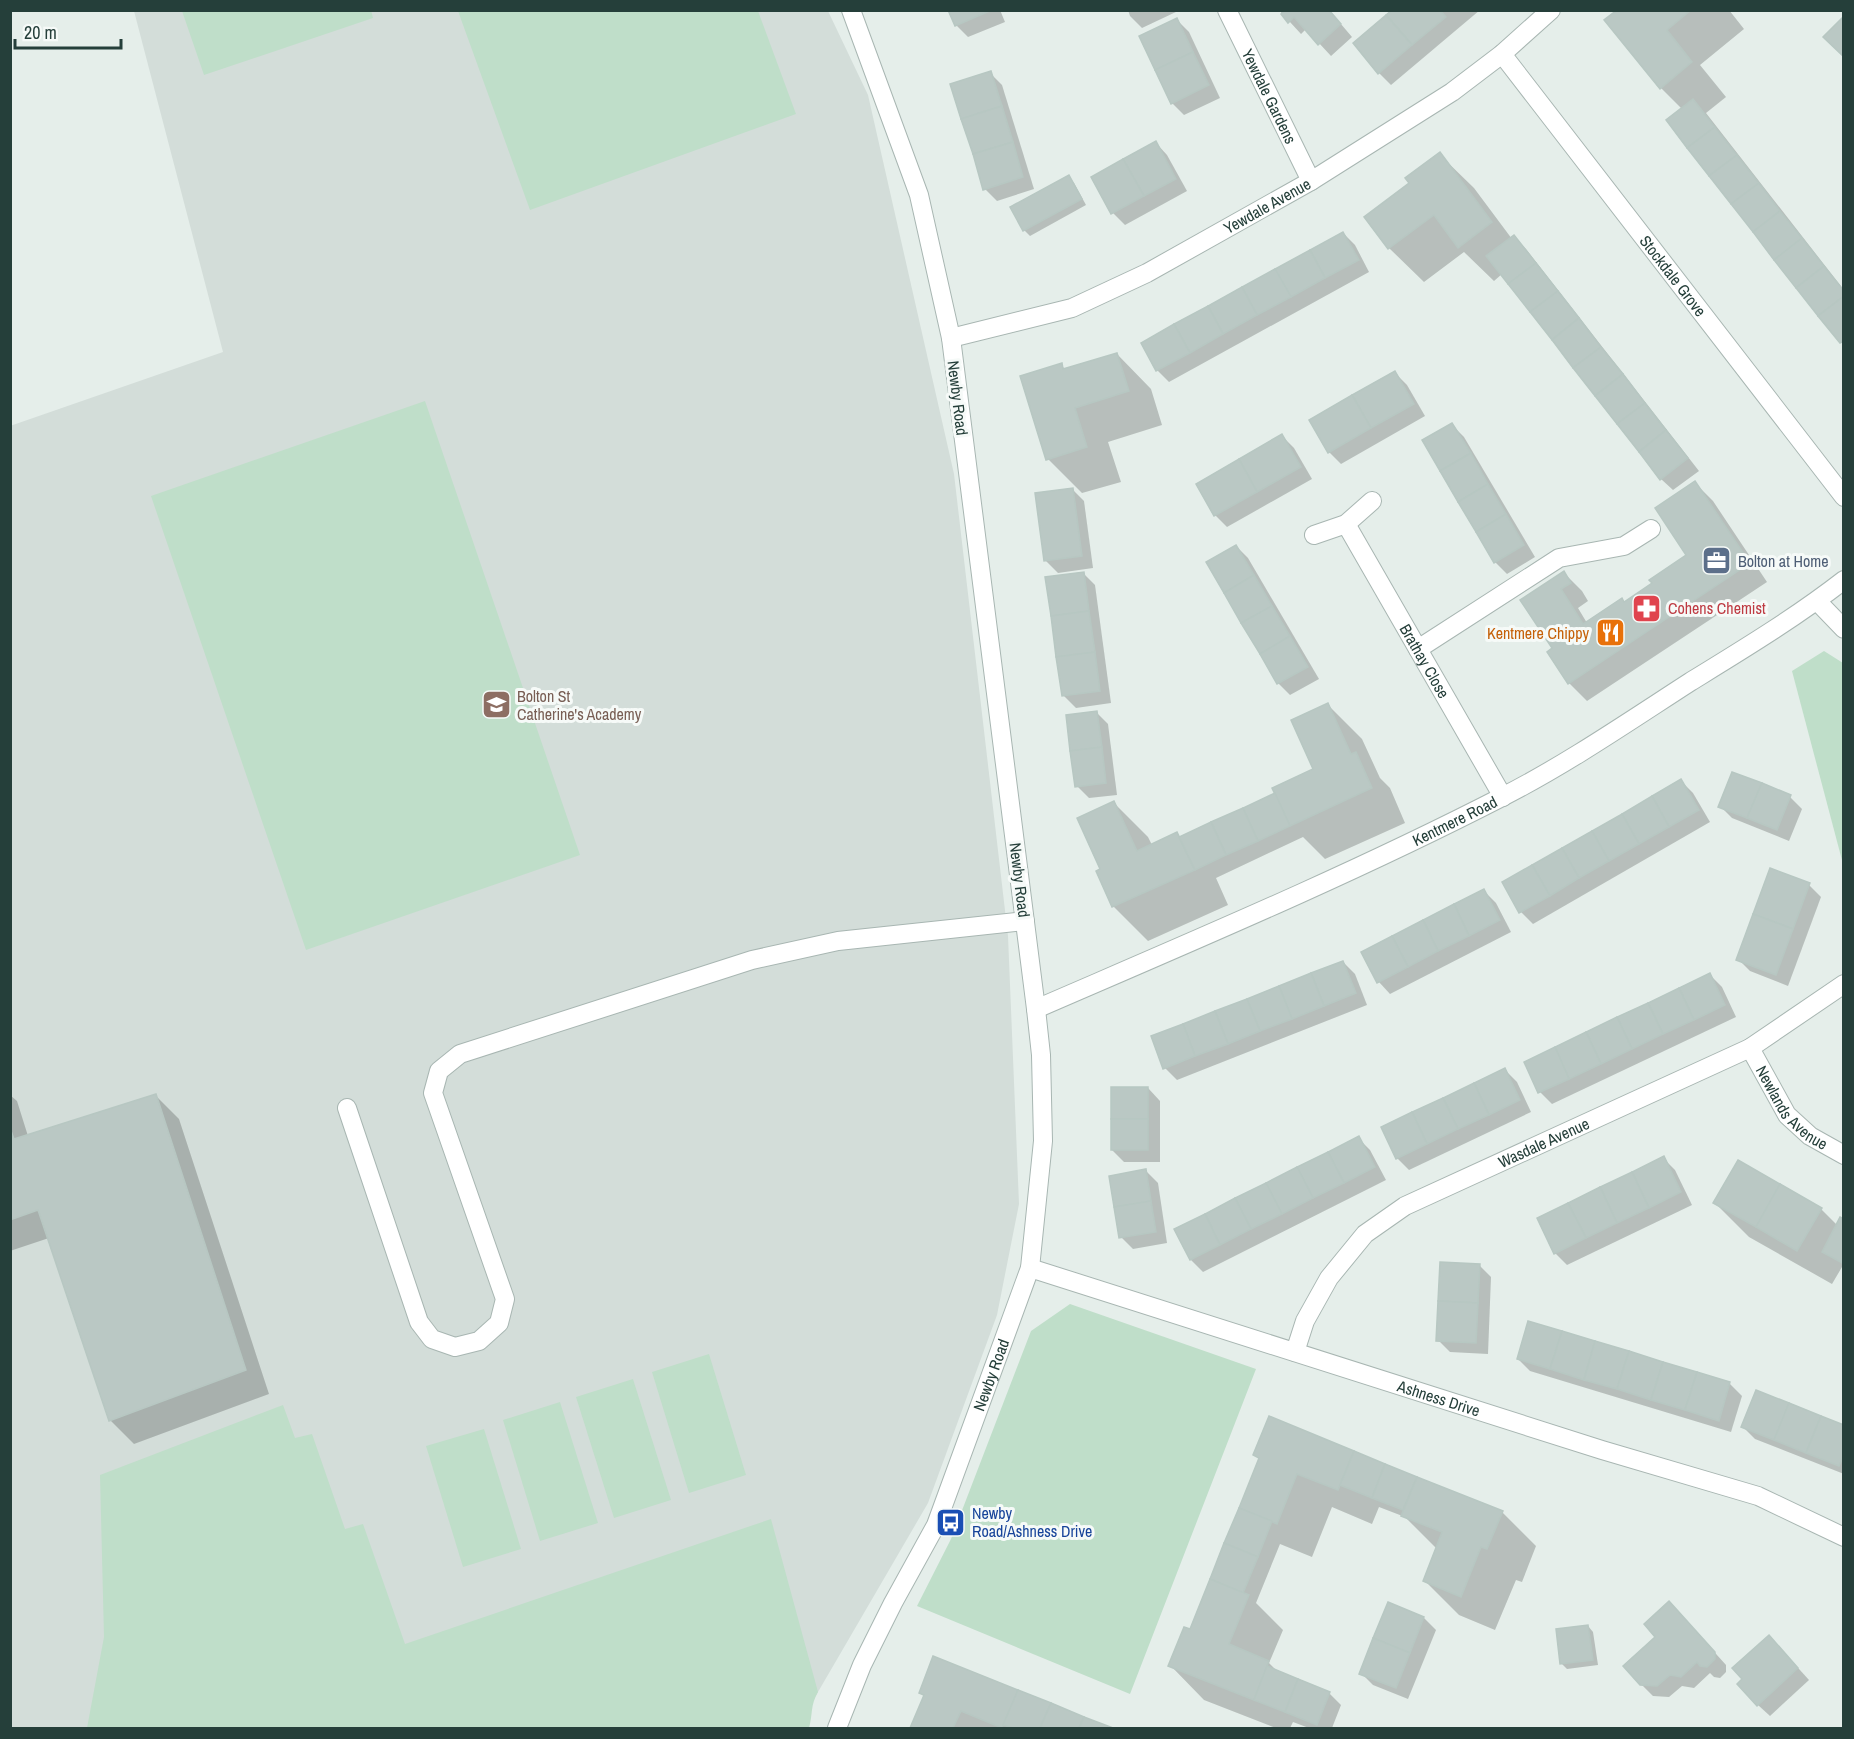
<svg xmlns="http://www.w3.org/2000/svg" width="1854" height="1739" font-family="'Archivo Narrow',sans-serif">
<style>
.built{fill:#d3ddd9}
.green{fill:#bfdec9}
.shadow{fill:#0003}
.building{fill:#bac8c4;stroke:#b7c7c2;stroke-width:1.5}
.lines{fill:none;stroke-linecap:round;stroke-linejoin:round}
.minor-casing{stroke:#a8b6b2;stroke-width:20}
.minor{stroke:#fff;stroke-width:18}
.labels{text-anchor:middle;stroke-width:6;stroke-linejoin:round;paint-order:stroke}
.street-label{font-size:16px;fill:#253f3a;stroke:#f6faf8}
.service-label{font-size:16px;fill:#4e5e75;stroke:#f6faf8;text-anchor:start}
.health-label{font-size:16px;fill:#be3a42;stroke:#f6faf8;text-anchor:start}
.food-label{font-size:16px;fill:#c56008;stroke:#f6faf8;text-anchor:end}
.education-label{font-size:16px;fill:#785e54;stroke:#f6faf8;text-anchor:start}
.transit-label{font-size:16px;fill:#164399;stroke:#f6faf8;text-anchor:start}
</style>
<rect width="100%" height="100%" fill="#e5eeea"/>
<polygon class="built" points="134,11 828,11 868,95 954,474 1008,936 1019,1204 997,1315 928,1503 811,1704 667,1728 11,1728 10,426 223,352"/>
<g class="green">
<polygon points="371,10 373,18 204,75 182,11"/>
<polygon points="458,11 758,11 796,114 530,210"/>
<polygon points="425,401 580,855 306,950 151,496"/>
<polygon points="1824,651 1843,663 1843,864 1792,671"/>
<polygon points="1070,1304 1256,1369 1130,1694 917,1606 951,1539 1031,1331"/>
<polygon points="709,1354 746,1475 689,1493 652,1372"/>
<polygon points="633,1379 671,1500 614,1518 576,1397"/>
<polygon points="560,1402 598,1523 540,1541 503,1420"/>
<path d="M 283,1405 L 295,1438 L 312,1434 L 345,1529 L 363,1524 L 405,1644 L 771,1519 L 818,1692 C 810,1706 813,1714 809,1728 L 87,1728 L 104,1637 L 100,1475 Z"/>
<polygon points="484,1429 521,1549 463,1567 426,1446"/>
</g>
<g class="shadow">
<polygon points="950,10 1000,10 1005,22 968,37 956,25"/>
<polygon points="1128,10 1178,10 1178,11 1142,28 1130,16"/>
<polygon points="1279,10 1329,10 1352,37 1331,56 1306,29 1301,34"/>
<polygon points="1394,10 1480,10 1391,85 1379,73"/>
<polygon points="1619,10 1729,10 1744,29 1700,65 1726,97 1706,113 1844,290 1844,345 1682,109 1661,88"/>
<polygon points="1177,20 1189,32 1220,98 1184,115 1172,103"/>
<polygon points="990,73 1002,85 1034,189 997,201 985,189"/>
<polygon points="1156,143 1167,155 1187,191 1125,225 1113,213 1093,178"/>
<polygon points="1439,154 1474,188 1512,239 1514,237 1526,249 1699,471 1673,490 1661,479 1502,274 1494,281 1464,252 1424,282 1389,248 1411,183"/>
<polygon points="1068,177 1074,183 1086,205 1030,236 1024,230"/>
<polygon points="1343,233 1355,245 1369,272 1169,382 1157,370"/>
<polygon points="1117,354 1151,389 1162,425 1108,442 1121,482 1082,493 1048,459 1061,365 1066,370"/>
<polygon points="1395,373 1407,385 1425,416 1341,464 1329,452"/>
<polygon points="1452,425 1464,437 1535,557 1507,574 1495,562"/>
<polygon points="1282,436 1294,448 1312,479 1227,527 1215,515 1198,484"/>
<polygon points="1695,483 1713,501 1767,582 1587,701 1569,683 1554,648 1522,601 1564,573 1582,591 1588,601 1578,608 1587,623 1622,600 1625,603 1654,584 1688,556"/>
<polygon points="1072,489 1084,501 1093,568 1058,573 1046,561"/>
<polygon points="1236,546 1248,558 1319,679 1290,695 1278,683 1208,563"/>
<polygon points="1083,573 1095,585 1111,703 1076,708 1064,696"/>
<polygon points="1328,705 1362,739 1380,778 1390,788 1405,823 1325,859 1303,837 1216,878 1228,905 1148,941 1114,907 1098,872 1102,870 1114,803 1148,837 1152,845 1177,834 1181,838 1277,793 1315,770"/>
<polygon points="1096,712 1108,724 1117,795 1089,798 1077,786"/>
<polygon points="1681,781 1693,793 1710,822 1533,924 1521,912"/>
<polygon points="1790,797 1802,809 1789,841 1732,818 1720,806"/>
<polygon points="1771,870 1809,885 1821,897 1788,986 1750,971 1738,959"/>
<polygon points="1484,891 1496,903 1511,932 1390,994 1379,982"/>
<polygon points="1343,962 1355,974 1367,1005 1177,1080 1165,1068"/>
<polygon points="1710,975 1722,987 1736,1017 1552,1104 1540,1092 1526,1062"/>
<polygon points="1505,1070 1517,1082 1531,1112 1409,1170 1397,1158"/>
<polygon points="1148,1088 1160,1101 1160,1162 1124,1162 1112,1150"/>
<polygon points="10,1095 17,1101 28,1136 155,1095 179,1119 269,1394 134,1444 110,1420 49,1238 10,1251"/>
<polygon points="1358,1138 1370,1150 1386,1180 1203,1272 1191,1260"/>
<polygon points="1663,1158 1675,1170 1692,1205 1567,1265 1555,1253"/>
<polygon points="1146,1171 1158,1183 1167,1243 1133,1249 1121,1237"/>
<polygon points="1715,1203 1821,1209 1837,1225 1844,1220 1844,1268 1842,1267 1832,1284 1749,1237"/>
<polygon points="1479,1265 1491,1277 1488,1354 1450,1352 1438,1340"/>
<polygon points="1529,1323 1730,1384 1742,1396 1731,1432 1530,1371 1518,1359"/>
<polygon points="1743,1427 1844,1427 1844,1474 1755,1439"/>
<polygon points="1255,1455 1416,1478 1502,1512 1536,1546 1522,1582 1516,1580 1495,1630 1459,1615 1425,1581 1437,1549 1405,1517 1379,1507 1372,1524 1332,1507 1312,1557 1280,1544 1256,1603 1283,1630 1269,1663 1279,1673 1329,1693 1341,1705 1332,1728 1309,1728 1293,1722 1290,1728 1276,1728 1204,1700 1170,1665 1191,1631 1260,1460"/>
<polygon points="1681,1615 1726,1665 1726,1672 1720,1678 1714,1677 1710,1673 1694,1688 1682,1686 1669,1697 1653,1696 1641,1684"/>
<polygon points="1424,1618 1436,1630 1408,1699 1373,1685 1361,1673"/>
<polygon points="1588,1626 1593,1632 1598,1665 1567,1669 1562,1664"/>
<polygon points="1781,1649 1809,1680 1770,1716 1758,1705 1744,1679"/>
<polygon points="1019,1692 1109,1728 912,1728 925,1697 920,1693"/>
</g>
<g class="building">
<polygon points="948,10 992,10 955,26"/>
<polygon points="1285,10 1329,10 1341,24 1318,45 1294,17 1288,23 1281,14"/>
<polygon points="1392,10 1440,10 1446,17 1412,45 1386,15"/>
<polygon points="1617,10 1691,10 1667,30 1692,62 1660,89 1604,20"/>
<polygon points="1386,15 1412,45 1378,74 1353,43"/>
<polygon points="1844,16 1844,57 1823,37"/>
<polygon points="1177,18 1193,52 1155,70 1139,36"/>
<polygon points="1193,52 1209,85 1171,104 1155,70"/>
<polygon points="991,71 1002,106 961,119 950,84"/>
<polygon points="1693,99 1715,127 1687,148 1666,120"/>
<polygon points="1002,106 1013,142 973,154 961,119"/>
<polygon points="1715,127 1737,155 1709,176 1687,148"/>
<polygon points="1156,141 1176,179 1144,196 1123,159"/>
<polygon points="1013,142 1023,177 983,190 973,154"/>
<polygon points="1440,152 1492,222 1458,248 1434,215 1388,249 1364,217 1409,183 1405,178"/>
<polygon points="1737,155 1759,183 1731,204 1709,176"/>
<polygon points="1123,159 1144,196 1111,214 1091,177"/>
<polygon points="1069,175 1082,199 1023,231 1010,207"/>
<polygon points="1759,183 1780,211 1753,232 1731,204"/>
<polygon points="1780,211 1802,238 1774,260 1753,232"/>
<polygon points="1343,232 1359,260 1325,278 1310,250"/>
<polygon points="1514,235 1536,263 1508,284 1486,256"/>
<polygon points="1802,238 1824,266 1796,288 1774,260"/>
<polygon points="1310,250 1325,278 1291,297 1275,269"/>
<polygon points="1536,263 1558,291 1530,312 1508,284"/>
<polygon points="1824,266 1844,291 1844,296 1818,316 1796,288"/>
<polygon points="1275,269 1291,297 1257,315 1242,287"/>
<polygon points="1242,287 1257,315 1223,334 1208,306"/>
<polygon points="1558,291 1579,318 1552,340 1530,312"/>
<polygon points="1844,296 1844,341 1840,343 1818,316"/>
<polygon points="1208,306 1223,334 1190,353 1174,324"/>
<polygon points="1579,318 1601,347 1573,368 1552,340"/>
<polygon points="1174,324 1190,353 1156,371 1141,343"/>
<polygon points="1601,347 1623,374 1595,396 1573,368"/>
<polygon points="1117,353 1129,391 1075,408 1087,447 1046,460 1020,376 1062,363 1063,369"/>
<polygon points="1395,371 1414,404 1371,428 1352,395"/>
<polygon points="1623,374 1645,403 1617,424 1595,396"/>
<polygon points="1352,395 1371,428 1328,453 1309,420"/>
<polygon points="1645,403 1666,430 1639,452 1617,424"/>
<polygon points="1452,423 1471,453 1440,471 1422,440"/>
<polygon points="1666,430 1688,458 1660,480 1639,452"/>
<polygon points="1282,434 1301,467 1257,492 1239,459"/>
<polygon points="1471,453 1488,484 1458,502 1440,471"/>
<polygon points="1239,459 1257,492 1214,516 1196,484"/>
<polygon points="1695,481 1750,563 1568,684 1547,652 1552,648 1520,600 1564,571 1571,583 1561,589 1583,624 1622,598 1624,602 1652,583 1649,580 1686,555 1655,508"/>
<polygon points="1488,484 1506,514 1476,532 1458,502"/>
<polygon points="1073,488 1082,556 1044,561 1035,493"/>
<polygon points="1506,514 1524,545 1494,563 1476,532"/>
<polygon points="1236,545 1254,575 1224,593 1206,562"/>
<polygon points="1084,572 1089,611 1051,616 1045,577"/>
<polygon points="1254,575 1272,606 1241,623 1224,593"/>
<polygon points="1272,606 1290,636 1260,654 1241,623"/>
<polygon points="1089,611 1095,652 1056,657 1051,616"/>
<polygon points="1290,636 1308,667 1277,684 1260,654"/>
<polygon points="1095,652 1100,691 1062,696 1056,657"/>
<polygon points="1328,703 1351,754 1356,752 1372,788 1290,826 1272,788 1313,769 1291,720"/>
<polygon points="1097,711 1102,747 1070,751 1066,715"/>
<polygon points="1102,747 1106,783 1075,787 1070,751"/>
<polygon points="1732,772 1762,783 1747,818 1718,807"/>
<polygon points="1681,779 1699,810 1669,827 1652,796"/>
<polygon points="1762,783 1791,795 1777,830 1747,818"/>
<polygon points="1275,793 1290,826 1258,841 1243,808"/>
<polygon points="1652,796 1669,827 1639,844 1622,814"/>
<polygon points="1114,801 1137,851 1177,832 1195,870 1112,907 1096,871 1100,869 1077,818"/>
<polygon points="1243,808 1258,841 1226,855 1211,822"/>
<polygon points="1622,814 1639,844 1609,861 1592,831"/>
<polygon points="1211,822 1226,855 1195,870 1179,837"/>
<polygon points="1592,831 1609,861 1579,878 1562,848"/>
<polygon points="1562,848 1579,878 1550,896 1532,865"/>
<polygon points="1532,865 1550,896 1519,913 1502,882"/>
<polygon points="1770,868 1810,883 1793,929 1753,914"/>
<polygon points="1484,889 1500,920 1469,936 1454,904"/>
<polygon points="1454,904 1469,936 1438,951 1423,920"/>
<polygon points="1753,914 1793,929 1776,975 1736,960"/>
<polygon points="1423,920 1438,951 1408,967 1392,936"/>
<polygon points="1392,936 1408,967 1377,983 1361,952"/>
<polygon points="1343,961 1356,993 1324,1006 1311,973"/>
<polygon points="1311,973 1324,1006 1292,1019 1279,986"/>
<polygon points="1710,973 1725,1005 1694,1020 1679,988"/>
<polygon points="1279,986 1292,1019 1260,1031 1247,999"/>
<polygon points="1679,988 1694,1020 1663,1034 1648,1003"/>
<polygon points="1247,999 1260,1031 1228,1044 1215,1011"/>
<polygon points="1648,1003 1663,1034 1632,1049 1617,1017"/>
<polygon points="1215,1011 1228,1044 1195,1056 1183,1024"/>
<polygon points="1617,1017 1632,1049 1601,1064 1586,1032"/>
<polygon points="1183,1024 1195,1056 1163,1069 1151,1036"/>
<polygon points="1586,1032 1601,1064 1569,1079 1555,1047"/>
<polygon points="1555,1047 1569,1079 1538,1093 1524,1062"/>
<polygon points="1505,1068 1520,1100 1489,1115 1474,1083"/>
<polygon points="1474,1083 1489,1115 1458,1129 1443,1098"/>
<rect x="1111" y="1087" width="37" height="32"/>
<polygon points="156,1094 246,1370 109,1421 38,1210 10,1220 10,1128 14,1139"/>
<polygon points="1443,1098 1458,1129 1427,1144 1412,1112"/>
<polygon points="1412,1112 1427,1144 1396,1159 1381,1127"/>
<rect x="1111" y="1119" width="37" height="31"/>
<polygon points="1359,1136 1375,1167 1344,1183 1328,1152"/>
<polygon points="1328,1152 1344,1183 1313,1198 1297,1167"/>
<polygon points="1664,1156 1681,1192 1649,1208 1632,1172"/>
<polygon points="1738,1160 1780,1184 1756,1227 1713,1203"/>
<polygon points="1297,1167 1313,1198 1282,1214 1266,1183"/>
<polygon points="1146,1169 1151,1201 1114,1207 1109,1176"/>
<polygon points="1632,1172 1649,1208 1617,1223 1600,1187"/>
<polygon points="1266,1183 1282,1214 1251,1229 1235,1198"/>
<polygon points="1780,1184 1822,1208 1797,1251 1756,1227"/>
<polygon points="1600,1187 1617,1223 1586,1238 1568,1203"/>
<polygon points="1235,1198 1251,1229 1220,1245 1205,1214"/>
<polygon points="1151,1201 1156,1232 1119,1238 1114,1207"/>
<polygon points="1568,1203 1586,1238 1554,1254 1537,1218"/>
<polygon points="1205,1214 1220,1245 1190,1260 1174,1229"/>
<polygon points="1840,1217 1844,1219 1844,1264 1822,1252"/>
<polygon points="1440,1262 1480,1264 1478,1303 1438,1301"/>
<polygon points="1438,1301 1478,1303 1476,1343 1436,1341"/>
<polygon points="1528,1321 1562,1331 1550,1369 1517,1359"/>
<polygon points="1562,1331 1595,1341 1584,1380 1550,1369"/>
<polygon points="1595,1341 1629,1351 1617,1389 1584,1380"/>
<polygon points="1629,1351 1663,1362 1651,1400 1617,1389"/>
<polygon points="1663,1362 1697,1372 1685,1410 1651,1400"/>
<polygon points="1697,1372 1730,1382 1719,1421 1685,1410"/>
<polygon points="1756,1390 1789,1403 1774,1440 1741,1427"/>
<polygon points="1789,1403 1821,1416 1806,1453 1774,1440"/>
<polygon points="1269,1416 1354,1451 1338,1490 1297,1474 1277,1524 1239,1508 1259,1458 1253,1455"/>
<polygon points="1821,1416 1844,1425 1844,1455 1839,1466 1806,1453"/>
<polygon points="1354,1451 1385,1464 1372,1498 1340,1485"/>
<polygon points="1385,1464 1417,1477 1403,1510 1372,1498"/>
<polygon points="1417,1477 1503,1511 1487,1549 1481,1547 1461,1597 1423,1581 1442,1532 1401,1516"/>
<polygon points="1239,1508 1272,1521 1258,1557 1224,1543"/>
<polygon points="1224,1543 1258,1557 1243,1593 1210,1579"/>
<polygon points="1210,1579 1249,1595 1229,1644 1269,1661 1254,1700 1168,1666 1184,1627 1190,1629"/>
<polygon points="1669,1601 1715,1652 1715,1659 1707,1667 1700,1666 1697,1662 1681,1677 1670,1675 1657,1686 1640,1685 1623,1666 1655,1637 1644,1624"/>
<polygon points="1388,1602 1424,1617 1410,1653 1373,1638"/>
<polygon points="1588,1625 1593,1660 1560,1664 1556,1629"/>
<polygon points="1769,1635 1798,1668 1757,1706 1737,1684 1742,1679 1732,1668"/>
<polygon points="1373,1638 1410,1653 1396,1688 1359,1674"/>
<polygon points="933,1656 1018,1690 1002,1728 961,1711 953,1728 910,1728 924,1695 919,1693"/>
<polygon points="1267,1666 1298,1679 1285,1712 1254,1700"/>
<polygon points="1298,1679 1330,1692 1317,1725 1285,1712"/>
<polygon points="1018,1690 1051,1703 1040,1728 1013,1728 1003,1725"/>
<polygon points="1051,1703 1084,1717 1079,1728 1040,1728"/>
<polygon points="1084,1717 1113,1728 1079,1728"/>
</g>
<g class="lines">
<defs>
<g id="minor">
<path id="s1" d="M 1227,10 L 1311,181"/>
<path id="s2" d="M 1502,54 L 1844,497"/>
<path id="s3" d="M 951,338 L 1072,308 L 1147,273 L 1311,181 L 1452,92 L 1502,54 L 1551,10"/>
<path id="s4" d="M 1346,524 L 1503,797"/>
<polyline points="1314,535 1346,524 1372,501"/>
<polyline points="1817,601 1844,629"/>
<polyline points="1418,649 1559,558 1624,546 1651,529"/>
<path id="s5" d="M 1036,1009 C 1193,941 1350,875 1502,797 C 1567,764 1628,722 1690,682 C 1742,650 1795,618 1844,580"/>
<path id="s6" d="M 1750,1048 L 1787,1115 L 1810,1136 L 1844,1155"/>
<polyline points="347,1108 419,1322 432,1339 455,1347 479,1341 499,1323 505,1299 433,1093 439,1071 460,1054 752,960 838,941 1025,921"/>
<path id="s7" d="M 1030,1268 L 1602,1450 L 1758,1496 L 1844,1537"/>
<path id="s8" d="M 1295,1352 L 1305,1321 L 1329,1278 L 1365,1234 L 1405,1206 L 1750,1048 L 1844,984"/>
<path id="s9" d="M 837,1728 L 862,1665 L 893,1603 L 936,1525 L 1030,1268 L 1043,1141 L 1041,1055 L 1036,1009 L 951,338 L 919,195 L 851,10"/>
</g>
</defs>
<use href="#minor" class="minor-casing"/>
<use href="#minor" class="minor"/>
</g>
<defs>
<symbol id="office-square" viewBox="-11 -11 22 22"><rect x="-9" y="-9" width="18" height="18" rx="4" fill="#5c6f8a" stroke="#f6faf8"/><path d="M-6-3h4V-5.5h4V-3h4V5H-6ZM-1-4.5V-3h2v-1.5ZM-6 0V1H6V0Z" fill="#fff"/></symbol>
<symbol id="pharmacy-square" viewBox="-11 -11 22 22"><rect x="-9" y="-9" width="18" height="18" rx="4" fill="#e0444e" stroke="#f6faf8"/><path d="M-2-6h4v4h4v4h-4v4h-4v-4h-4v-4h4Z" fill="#fff"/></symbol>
<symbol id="restaurant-square" viewBox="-11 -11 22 22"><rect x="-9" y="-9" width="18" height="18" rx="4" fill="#e8710a" stroke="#f6faf8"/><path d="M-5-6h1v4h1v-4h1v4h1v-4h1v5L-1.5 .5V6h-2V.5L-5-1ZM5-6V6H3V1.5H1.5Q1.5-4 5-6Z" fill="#fff"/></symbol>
<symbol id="school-square" viewBox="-11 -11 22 22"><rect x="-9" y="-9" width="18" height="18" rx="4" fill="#8d6e63" stroke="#f6faf8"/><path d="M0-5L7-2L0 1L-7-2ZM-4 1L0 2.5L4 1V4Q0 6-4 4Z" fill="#fff"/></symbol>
<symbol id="bus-square" viewBox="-11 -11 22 22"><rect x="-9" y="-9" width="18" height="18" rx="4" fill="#1a4fb4" stroke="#f6faf8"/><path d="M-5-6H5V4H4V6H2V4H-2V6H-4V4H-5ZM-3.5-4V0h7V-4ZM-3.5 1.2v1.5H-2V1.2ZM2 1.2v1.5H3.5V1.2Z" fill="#fff"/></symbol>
</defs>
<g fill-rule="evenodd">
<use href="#office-square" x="1700" y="544" width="33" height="33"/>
<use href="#pharmacy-square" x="1630" y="592" width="33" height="33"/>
<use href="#restaurant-square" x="1594" y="616" width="33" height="33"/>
<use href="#school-square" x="480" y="688" width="33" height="33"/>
<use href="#bus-square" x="934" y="1506" width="33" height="33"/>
</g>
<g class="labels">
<g class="street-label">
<text dy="6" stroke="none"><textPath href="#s1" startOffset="96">Yewdale Gardens</textPath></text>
<text dy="6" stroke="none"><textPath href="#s3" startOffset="345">Yewdale Avenue</textPath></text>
<text dy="6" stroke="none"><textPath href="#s2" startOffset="280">Stockdale Grove</textPath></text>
<text transform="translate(958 398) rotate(83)" y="6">Newby Road</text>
<text dy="6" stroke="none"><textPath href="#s4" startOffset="158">Brathay Close</textPath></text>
<text dy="6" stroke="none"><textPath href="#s5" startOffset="459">Kentmere Road</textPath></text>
<text transform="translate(1020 880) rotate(83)" y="6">Newby Road</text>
<text dy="6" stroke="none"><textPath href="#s6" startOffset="74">Newlands Avenue</textPath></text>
<text dy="6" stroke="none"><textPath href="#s8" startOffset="340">Wasdale Avenue</textPath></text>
<text dy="6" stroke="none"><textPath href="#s9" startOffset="386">Newby Road</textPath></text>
<text dy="6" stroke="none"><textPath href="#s7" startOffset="429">Ashness Drive</textPath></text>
</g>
<g class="service-label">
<text x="1738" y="567">Bolton at Home</text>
</g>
<g class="health-label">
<text x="1668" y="614">Cohens Chemist</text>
</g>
<g class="food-label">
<text x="1589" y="639">Kentmere Chippy</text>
</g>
<g class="education-label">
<text x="517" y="702">Bolton St<tspan x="517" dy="18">Catherine's Academy</tspan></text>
</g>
<g class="transit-label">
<text x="972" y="1519">Newby<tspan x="972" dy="18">Road/Ashness Drive</tspan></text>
</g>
</g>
<rect width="1854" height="1739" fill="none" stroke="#253f3a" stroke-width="24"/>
<path d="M15 39v9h106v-9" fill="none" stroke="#253f3a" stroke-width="3"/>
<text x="24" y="39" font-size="18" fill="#253f3a" stroke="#f6faf8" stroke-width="4.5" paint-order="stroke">20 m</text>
</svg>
